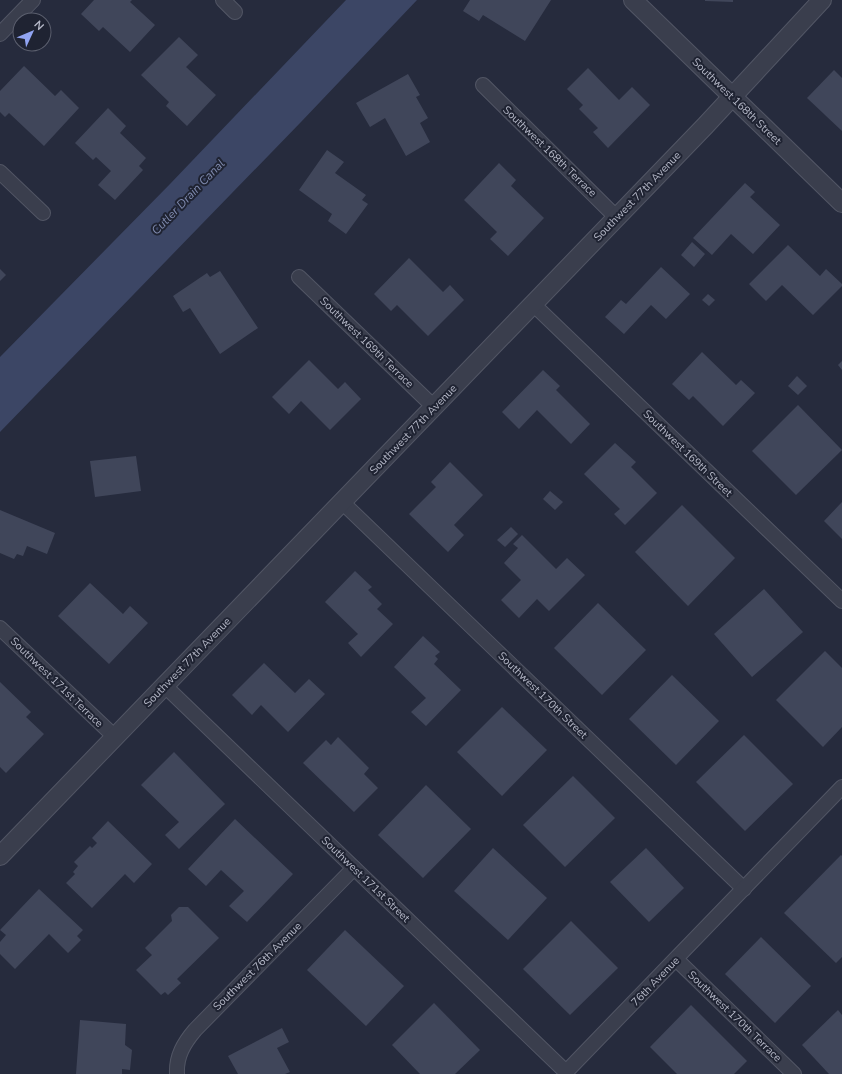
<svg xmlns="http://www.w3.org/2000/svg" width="842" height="1074" font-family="'Nunito Sans',sans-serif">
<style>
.water{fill:#3c4665}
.building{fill:#40465a}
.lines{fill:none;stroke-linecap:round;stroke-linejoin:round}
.minor-casing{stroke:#525665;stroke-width:16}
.tertiary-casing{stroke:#525665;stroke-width:20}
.minor{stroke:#3a3e4d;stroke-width:14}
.tertiary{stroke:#3a3e4d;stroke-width:18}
.labels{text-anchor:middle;stroke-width:4;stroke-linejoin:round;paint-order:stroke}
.street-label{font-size:11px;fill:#b6b9c8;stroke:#1f2332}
.water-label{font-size:12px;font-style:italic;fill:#7f8aae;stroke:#1f2332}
</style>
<rect width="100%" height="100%" fill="#262b3d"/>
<polygon class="water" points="346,0 417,0 301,122 0,432 0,357 170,184"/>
<g class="building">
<polygon points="94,0 132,0 130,2 155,25 130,52 103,27 99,31 81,14"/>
<polygon points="470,0 551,0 525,41 483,15 479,21 463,11"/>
<polygon points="705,0 733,0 733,2 705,1"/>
<polygon points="179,37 198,55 186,67 216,95 187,126 166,106 169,102 141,75"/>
<polygon points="24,66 55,96 61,90 79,108 44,146 9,113 5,117 0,112 0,91"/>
<polygon points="588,68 619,100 632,87 650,105 608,148 593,132 598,128 579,109 583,105 567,89"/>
<polygon points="834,70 842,78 842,131 807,98"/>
<polygon points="408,74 420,95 416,97 428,118 420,123 430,142 406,156 385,118 370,127 356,103"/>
<polygon points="108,108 126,126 120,133 146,158 139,166 143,170 115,200 98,185 111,171 96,157 93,160 75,143"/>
<polygon points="327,150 344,162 335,173 366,195 362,200 368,204 346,234 328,221 332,214 299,190"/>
<polygon points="499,163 516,180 511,186 544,218 508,256 490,239 497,232 464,200"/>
<polygon points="745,183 755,192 750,197 780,225 753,254 731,234 712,255 693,238"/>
<polygon points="692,242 705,254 694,267 681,255"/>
<polygon points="788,245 820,276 826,269 842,284 842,286 813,315 782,285 766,301 749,284"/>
<polygon points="409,258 443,292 450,285 464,300 428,336 397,305 391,311 374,294"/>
<polygon points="661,267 690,294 666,319 651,305 624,334 605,317 621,300 626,304"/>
<polygon points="0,269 6,275 0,281"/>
<polygon points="220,271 258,328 220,354 190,308 183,312 173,296 207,273 210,277"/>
<polygon points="708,294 715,300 709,306 702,300"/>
<polygon points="702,352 736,385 741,380 755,393 723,426 693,396 689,400 672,384"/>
<polygon points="309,360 338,389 345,382 361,399 330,430 301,401 289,414 272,397"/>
<polygon points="842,361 842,370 838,365"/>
<polygon points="543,370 560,386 556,390 590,424 571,444 537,410 519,429 502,412"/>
<polygon points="797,376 807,386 798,395 788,386"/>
<polygon points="798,405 842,450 796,495 752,451"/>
<polygon points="615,443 636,462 631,467 657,493 625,525 614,514 620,509 584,474"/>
<polygon points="136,456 141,491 95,497 90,461"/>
<polygon points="450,462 483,495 454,525 464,535 448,552 409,514 436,487 431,482"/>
<polygon points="550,491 563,502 555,510 543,499"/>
<polygon points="842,502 842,539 824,521"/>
<polygon points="682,505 735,558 688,606 635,552"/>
<polygon points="0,510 55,533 47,554 27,546 23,556 17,554 14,559 0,553"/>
<polygon points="511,527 518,534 505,547 497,540"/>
<polygon points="522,535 556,569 567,558 585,575 549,611 537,599 519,618 501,600 521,580 504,563 518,548 513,544"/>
<polygon points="355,571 372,587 368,590 382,604 377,609 393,624 361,657 348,643 358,634 325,602"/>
<polygon points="90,583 123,614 130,606 148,623 109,664 58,616"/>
<polygon points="764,589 803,632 752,677 714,634"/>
<polygon points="598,603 646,650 602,695 554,648"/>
<polygon points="423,636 440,652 435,656 438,659 434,664 461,690 426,726 411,712 426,698 394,667"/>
<polygon points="825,651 842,668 842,727 823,747 776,700"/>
<polygon points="264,663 295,693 309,679 325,694 288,732 261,705 252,715 232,695"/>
<polygon points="672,675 719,721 676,765 629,719"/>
<polygon points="0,682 31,712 26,717 44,734 6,773 0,767"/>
<polygon points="502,707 547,750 502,796 457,752"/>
<polygon points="744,735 793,784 745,831 696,782"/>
<polygon points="338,737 369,768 364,774 378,788 354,812 303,763 326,740 331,745"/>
<polygon points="174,752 225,804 179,849 165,835 179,822 141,785"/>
<polygon points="573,776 615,818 565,867 523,825"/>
<polygon points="426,785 471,829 423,878 378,835"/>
<polygon points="235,819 293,874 247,922 229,906 244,891 221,870 206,886 188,869"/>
<polygon points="108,821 152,864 134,883 125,874 92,908 66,883 75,874 73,872 78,866 74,862 90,846 92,848 97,843 92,838"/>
<polygon points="493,848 547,898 508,940 454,891"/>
<polygon points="646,848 684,888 649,922 610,882"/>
<polygon points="841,855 842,856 842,957 836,963 784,913"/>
<polygon points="39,889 83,930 77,936 81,940 68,953 49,934 15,969 0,954 0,942 6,935 0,930"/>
<polygon points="179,907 188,907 219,938 177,979 181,983 168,995 165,992 161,995 136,970 152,955 145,948 172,921 171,915"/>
<polygon points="571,921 618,968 570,1015 523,969"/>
<polygon points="345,930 404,986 366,1026 307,970"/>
<polygon points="761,937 811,986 775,1023 725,974"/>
<polygon points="434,1003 480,1050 455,1074 420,1074 392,1045"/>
<polygon points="691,1005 747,1061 734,1074 677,1074 650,1047"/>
<polygon points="838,1010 842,1015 842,1074 829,1074 802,1045"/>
<polygon points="80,1020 126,1024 125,1045 132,1050 130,1070 122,1069 122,1074 76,1074"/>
<polygon points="282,1028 289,1042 277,1048 290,1072 285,1074 238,1074 228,1056"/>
</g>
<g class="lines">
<defs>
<g id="minor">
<polyline points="223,0 235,12"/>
<polyline points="0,34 33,0"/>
<polyline points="483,85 616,217"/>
<polyline points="0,172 43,213"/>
<polyline points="299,277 434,407"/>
<polyline points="533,304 842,601"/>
<polyline points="342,502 744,889"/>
<polyline points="0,628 115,737"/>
<polyline points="165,686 566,1072 842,787"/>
<polyline points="676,959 794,1074"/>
<path d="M 177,1074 C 176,1056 184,1043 195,1030 L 354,868"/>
</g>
<g id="tertiary">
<polyline points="633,0 842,203"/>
<polyline points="0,856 705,126 822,0"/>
</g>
</defs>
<use href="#minor" class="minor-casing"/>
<use href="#tertiary" class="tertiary-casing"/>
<use href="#minor" class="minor"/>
<use href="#tertiary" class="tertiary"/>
</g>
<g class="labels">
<g class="street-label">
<text transform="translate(737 101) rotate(44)" y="4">Southwest 168th Street</text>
<text transform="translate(550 151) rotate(44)" y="4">Southwest 168th Terrace</text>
<text transform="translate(637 196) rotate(-46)" y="4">Southwest 77th Avenue</text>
<text transform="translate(367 342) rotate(44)" y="4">Southwest 169th Terrace</text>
<text transform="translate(413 429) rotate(-46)" y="4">Southwest 77th Avenue</text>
<text transform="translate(688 453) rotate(44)" y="4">Southwest 169th Street</text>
<text transform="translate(187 662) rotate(-46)" y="4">Southwest 77th Avenue</text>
<text transform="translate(57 682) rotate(44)" y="4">Southwest 171st Terrace</text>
<text transform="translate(543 695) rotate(44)" y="4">Southwest 170th Street</text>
<text transform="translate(366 879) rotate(44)" y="4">Southwest 171st Street</text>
<text transform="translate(257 966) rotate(-45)" y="4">Southwest 76th Avenue</text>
<text transform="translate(655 981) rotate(-46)" y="4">76th Avenue</text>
<text transform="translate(735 1016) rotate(44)" y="4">Southwest 170th Terrace</text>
</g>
<g class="water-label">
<text transform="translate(188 197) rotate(-46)" y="4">Cutler Drain Canal</text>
</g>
</g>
<g transform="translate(32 32) rotate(46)"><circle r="19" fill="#1f2332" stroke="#5b5f6e"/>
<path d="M0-3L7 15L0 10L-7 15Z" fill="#91a4f2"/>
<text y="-6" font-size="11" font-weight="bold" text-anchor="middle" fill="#b6b9c8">N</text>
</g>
</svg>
